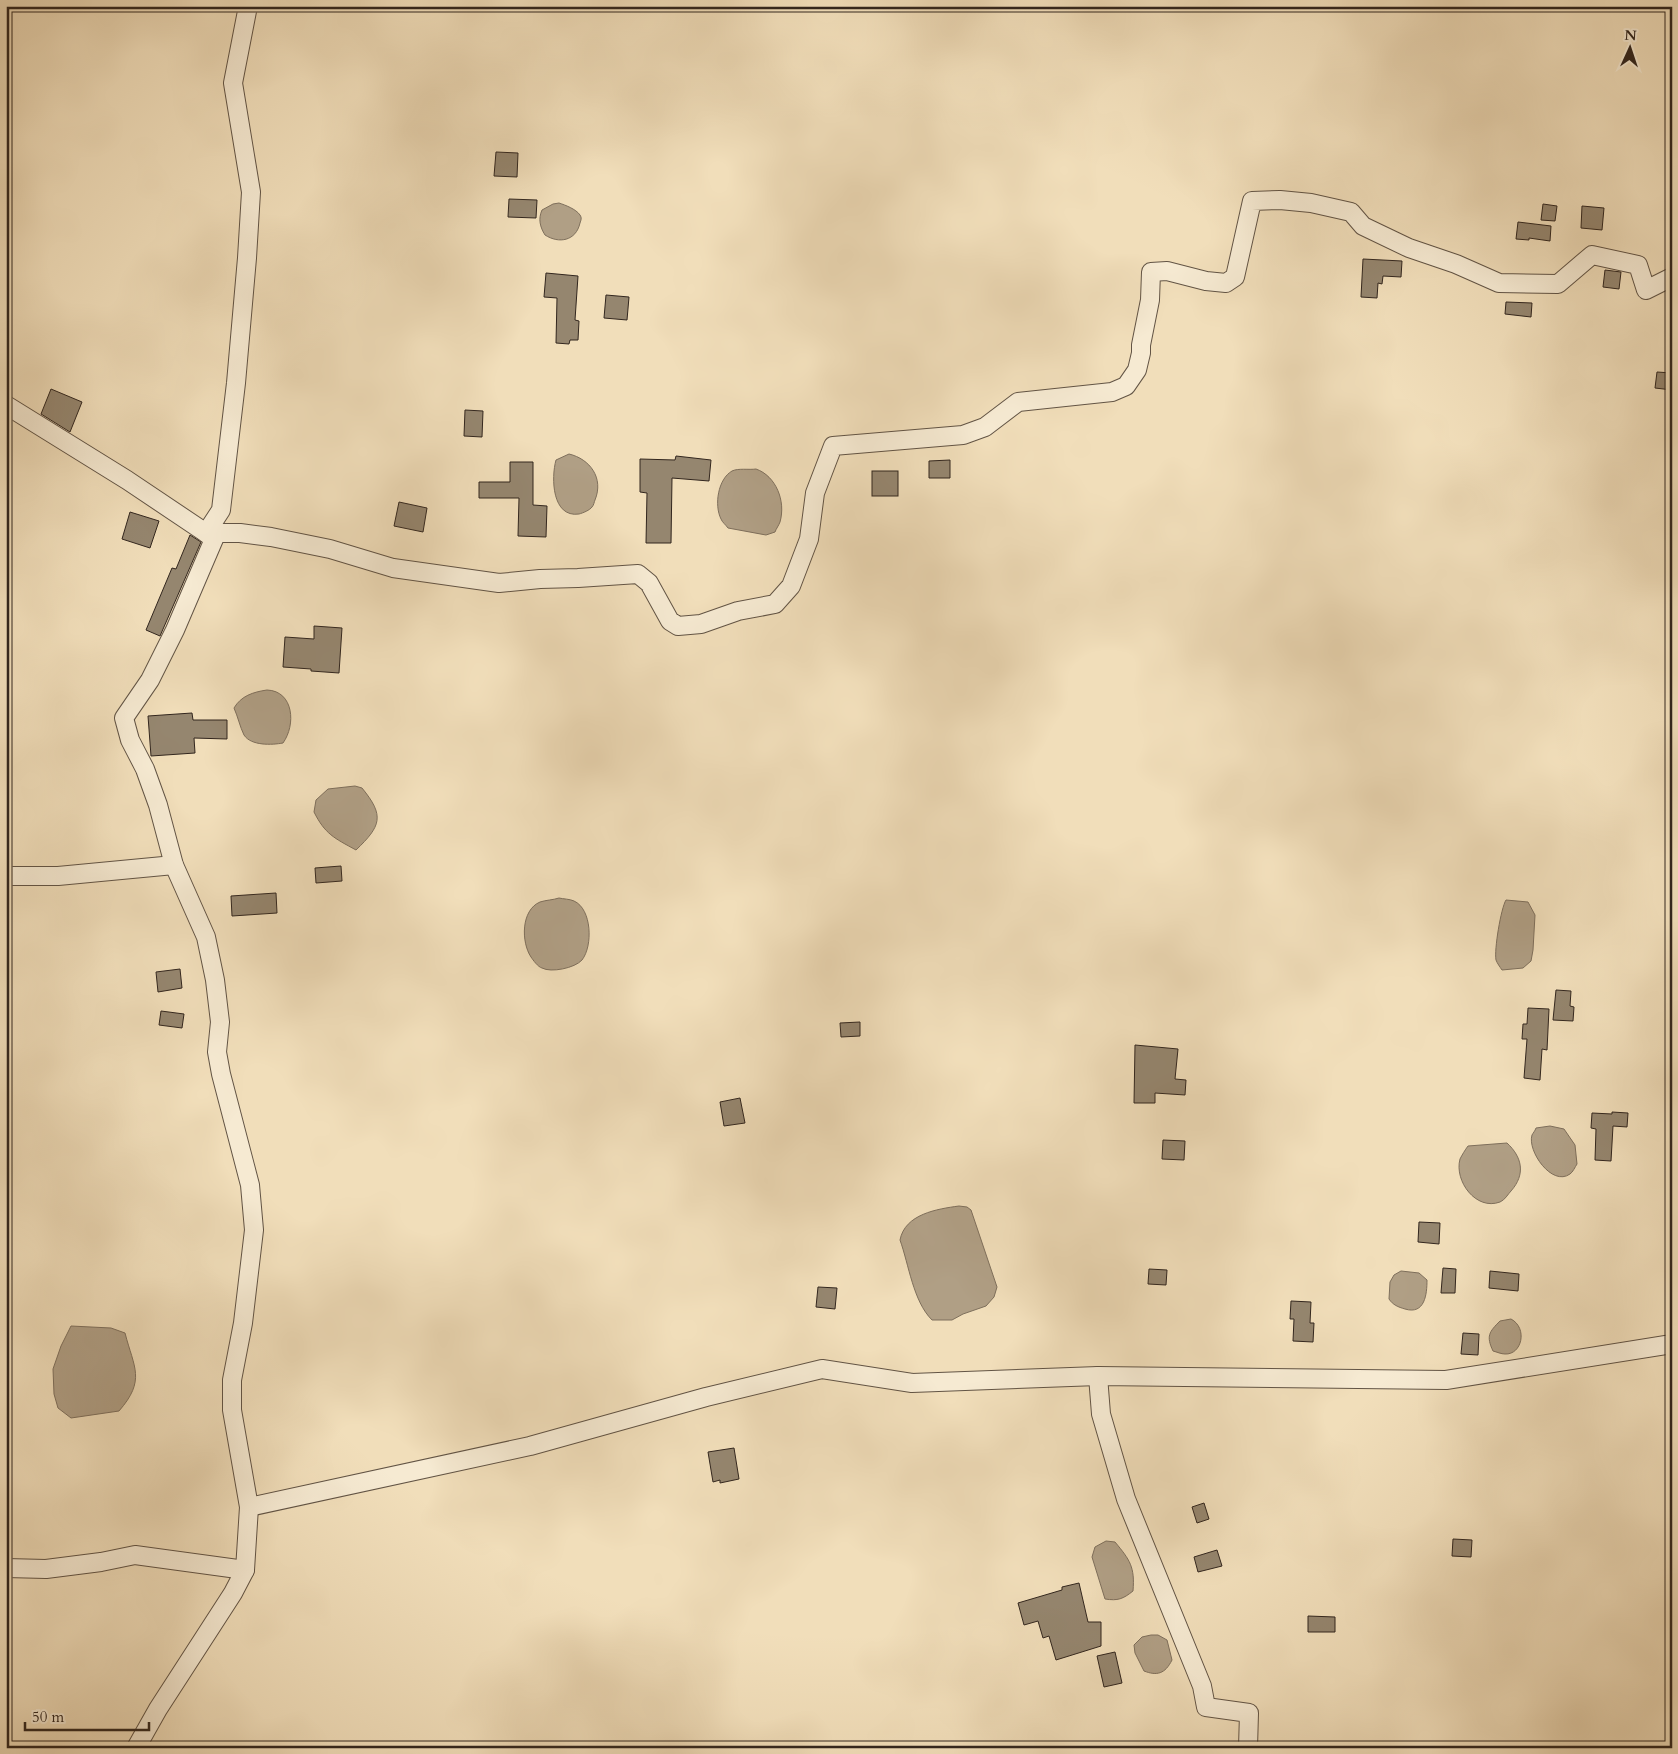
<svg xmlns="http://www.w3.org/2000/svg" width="1678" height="1754" font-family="Cardo,serif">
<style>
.water{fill:#b09f85;stroke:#7e6f5c}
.building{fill:#95866f;stroke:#32261e}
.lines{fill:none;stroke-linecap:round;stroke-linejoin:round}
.street-casing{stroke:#625445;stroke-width:20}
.street{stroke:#f6ead2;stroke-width:18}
</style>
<rect width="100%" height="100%" fill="#f1deba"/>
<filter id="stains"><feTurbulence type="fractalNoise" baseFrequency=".004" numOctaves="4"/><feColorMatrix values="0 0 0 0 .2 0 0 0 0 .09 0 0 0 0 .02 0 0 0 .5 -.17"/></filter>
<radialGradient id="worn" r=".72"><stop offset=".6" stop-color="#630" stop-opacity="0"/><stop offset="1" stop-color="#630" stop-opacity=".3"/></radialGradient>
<g class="water">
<path d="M 559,203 C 565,205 576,209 580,215 C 582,218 581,220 580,223 C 576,241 559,244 545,235 C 540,227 538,219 542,210 L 553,204 Z"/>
<path d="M 569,454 C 590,459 604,478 595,500 C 594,502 594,505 592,507 C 590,510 583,513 579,514 C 552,518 551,478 556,460 Z"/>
<path d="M 756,469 C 776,476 786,501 780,522 C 779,525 776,529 775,532 L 766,535 L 728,528 C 726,525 722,522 721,519 C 714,505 718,479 732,471 C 738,468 749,470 756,469 Z"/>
<path d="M 267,690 C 294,691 296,725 283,743 C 272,745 251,746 244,735 C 240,727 238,717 234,708 C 241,696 253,692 267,690 Z"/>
<path d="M 355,786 L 362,788 C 385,816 381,826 356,850 C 334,838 325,834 314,812 L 316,800 L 328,789 Z"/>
<path d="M 559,898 C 563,899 570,899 574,901 C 592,909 593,946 582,960 C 575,968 551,973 542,968 C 538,967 533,960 531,957 C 521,942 521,910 540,902 C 546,900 553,900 559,898 Z"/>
<path d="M 1506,900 L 1528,902 L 1535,915 L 1533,950 L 1531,961 L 1523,968 L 1502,970 C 1500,967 1497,963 1496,960 C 1494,950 1501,908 1506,900 Z"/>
<path d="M 1550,1126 L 1564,1129 L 1575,1145 L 1577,1164 C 1575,1167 1573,1172 1570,1174 C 1552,1187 1527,1151 1532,1135 C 1533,1133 1535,1131 1536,1128 Z"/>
<path d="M 1507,1143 C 1522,1157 1526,1174 1511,1191 C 1508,1194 1505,1200 1500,1202 C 1476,1211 1454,1181 1460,1159 C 1462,1155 1465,1150 1468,1146 Z"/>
<path d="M 959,1206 L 967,1207 L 971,1210 L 997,1287 L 994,1297 L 986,1306 L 963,1314 L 952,1320 L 932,1320 C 913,1301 909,1265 900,1240 C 905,1214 937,1209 959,1206 Z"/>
<path d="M 1401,1271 L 1419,1273 L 1427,1280 C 1427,1294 1425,1315 1405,1309 C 1398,1307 1393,1305 1389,1299 L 1390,1282 L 1394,1275 Z"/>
<path d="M 1511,1319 C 1528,1328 1522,1355 1505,1354 C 1501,1354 1497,1352 1493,1351 C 1486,1336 1489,1332 1500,1321 Z"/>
<path d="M 71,1326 L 111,1328 L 125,1333 C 134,1368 146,1380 119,1411 L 71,1418 L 58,1408 L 54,1394 L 53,1369 L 61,1346 Z"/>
<path d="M 1106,1541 L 1115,1542 C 1130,1560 1135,1567 1133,1591 C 1123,1599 1118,1601 1105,1599 L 1092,1557 L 1095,1547 Z"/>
<path d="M 1151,1635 L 1158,1635 L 1167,1640 L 1172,1660 C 1165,1674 1157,1676 1144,1671 L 1135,1653 L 1134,1645 L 1142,1637 Z"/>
</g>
<g class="building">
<polygon points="496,152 518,153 517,177 494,176"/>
<polygon points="509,199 537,200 536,218 508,217"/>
<polygon points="1543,204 1557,206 1555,221 1541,220"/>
<polygon points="1582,206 1604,208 1602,230 1581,228"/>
<polygon points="1518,222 1551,226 1550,241 1529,238 1529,240 1516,239"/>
<polygon points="1363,259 1402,261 1401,277 1383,276 1382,284 1378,283 1377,298 1361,297"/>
<polygon points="1605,270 1621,272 1619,289 1603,287"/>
<polygon points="546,273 578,276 575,320 579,321 578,340 570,340 569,344 556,343 557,298 544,297"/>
<polygon points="606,295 629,297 627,320 604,318"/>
<polygon points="1506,302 1532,303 1531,317 1505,314"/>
<polygon points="1657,372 1672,373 1672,390 1655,388"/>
<polygon points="51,389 82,402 70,432 41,414"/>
<polygon points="465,410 483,411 482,437 464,436"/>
<polygon points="676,456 711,460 709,481 672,478 671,543 646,543 647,493 640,492 640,459 675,460"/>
<polygon points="950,460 950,478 929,478 929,461"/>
<polygon points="510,462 533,462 533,505 547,506 546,537 518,536 519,498 479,498 479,482 510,482"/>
<rect x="872" y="471" width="26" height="25"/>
<polygon points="399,502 427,508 423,532 394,526"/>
<polygon points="130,512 159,521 150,548 122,539"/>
<polygon points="190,535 201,542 160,636 146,630 172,568 176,569"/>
<polygon points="314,626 342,628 339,673 311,671 311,669 283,667 285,637 314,639"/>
<polygon points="192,713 193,720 227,720 227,739 194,738 195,753 151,756 148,716"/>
<polygon points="341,866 342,881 316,883 315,868"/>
<polygon points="276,893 277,913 232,916 231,896"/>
<polygon points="180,969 182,988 158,992 156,972"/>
<polygon points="1556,990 1571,991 1570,1006 1574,1007 1573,1021 1553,1020"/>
<polygon points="1528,1008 1549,1009 1547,1050 1542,1049 1540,1080 1524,1078 1527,1039 1522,1039 1523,1024 1527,1024"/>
<polygon points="161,1011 184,1014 182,1028 159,1025"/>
<polygon points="860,1022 860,1036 841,1037 840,1023"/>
<polygon points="1135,1045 1178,1049 1175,1079 1186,1080 1185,1095 1155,1093 1155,1103 1134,1103"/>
<polygon points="740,1098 745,1123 724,1126 720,1102"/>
<polygon points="1612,1112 1628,1113 1627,1127 1613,1126 1611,1161 1595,1160 1596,1129 1591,1128 1592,1113 1612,1114"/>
<polygon points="1163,1140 1185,1141 1184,1160 1162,1159"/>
<polygon points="1419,1222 1440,1223 1439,1244 1418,1242"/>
<polygon points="1443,1268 1456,1269 1455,1293 1441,1293"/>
<polygon points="1149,1269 1167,1270 1166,1285 1148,1284"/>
<polygon points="1490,1271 1519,1274 1518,1291 1489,1288"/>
<polygon points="818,1287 837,1288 835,1309 816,1307"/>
<polygon points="1291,1301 1311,1302 1310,1323 1314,1323 1313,1342 1293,1341 1294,1319 1290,1319"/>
<polygon points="1463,1333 1479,1334 1478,1355 1461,1354"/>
<polygon points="734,1448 739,1479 720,1483 720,1480 713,1482 708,1452"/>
<polygon points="1204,1503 1209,1519 1197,1523 1192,1507"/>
<polygon points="1453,1539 1472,1540 1471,1557 1452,1556"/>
<polygon points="1217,1550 1222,1566 1198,1572 1194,1557"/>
<polygon points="1079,1583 1088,1622 1101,1622 1101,1646 1056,1660 1049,1636 1043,1638 1038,1621 1024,1625 1018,1603 1062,1590 1062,1587"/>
<polygon points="1308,1616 1335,1617 1335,1632 1308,1632"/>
<polygon points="1115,1652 1122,1683 1104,1687 1097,1656"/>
</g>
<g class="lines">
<defs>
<g id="street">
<polyline points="6,405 127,480 206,533 240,533 271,537 330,549 393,568 499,583 540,579 578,578 638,574 649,583 670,621 678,626 701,624 738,611 775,604 791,586 809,539 815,493 833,446 963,435 985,427 1018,402 1112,392 1126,386 1137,370 1141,353 1141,345 1150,300 1151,272 1167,271 1206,281 1226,283 1235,277 1252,201 1280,200 1311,203 1351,212 1363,226 1409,248 1456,264 1499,283 1558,284 1592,255 1638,265 1646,290 1672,277"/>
<polyline points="6,876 58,876 174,865"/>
<polyline points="1098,1376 1101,1414 1126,1499 1202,1686 1206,1707 1249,1713 1248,1748"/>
<polyline points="249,1507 530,1446 706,1397 822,1369 912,1383 1098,1376 1446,1380 1672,1344"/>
<polyline points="6,1568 46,1569 101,1562 135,1555 245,1570"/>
<polyline points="136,1748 158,1709 233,1593 245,1570 249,1507 232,1410 232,1380 243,1323 254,1230 250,1185 221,1074 217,1052 220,1022 215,980 206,937 174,865 158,805 145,769 130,740 124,718 150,680 175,630 214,539 206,533 221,510 236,383 247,258 251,192 233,83 248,6"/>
</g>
</defs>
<use href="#street" class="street-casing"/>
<use href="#street" class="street"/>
</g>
<rect width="1678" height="1754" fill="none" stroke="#f1deba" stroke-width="25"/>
<rect x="8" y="8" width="1663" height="1739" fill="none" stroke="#32261e" stroke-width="2.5"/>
<rect x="12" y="12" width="1653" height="1729" fill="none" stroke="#32261e"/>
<g transform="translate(1630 48) rotate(3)" stroke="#f6ead2" stroke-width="4" paint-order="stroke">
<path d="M0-4L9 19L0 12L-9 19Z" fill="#32261e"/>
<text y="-8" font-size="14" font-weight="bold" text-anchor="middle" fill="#32261e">N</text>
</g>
<path d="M25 1722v8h124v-8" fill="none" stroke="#32261e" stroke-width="2.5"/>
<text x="32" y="1722" font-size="15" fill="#32261e" stroke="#f6ead2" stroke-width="4" paint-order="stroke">50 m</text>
<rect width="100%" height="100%" filter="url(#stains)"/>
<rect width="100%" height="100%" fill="url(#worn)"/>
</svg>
